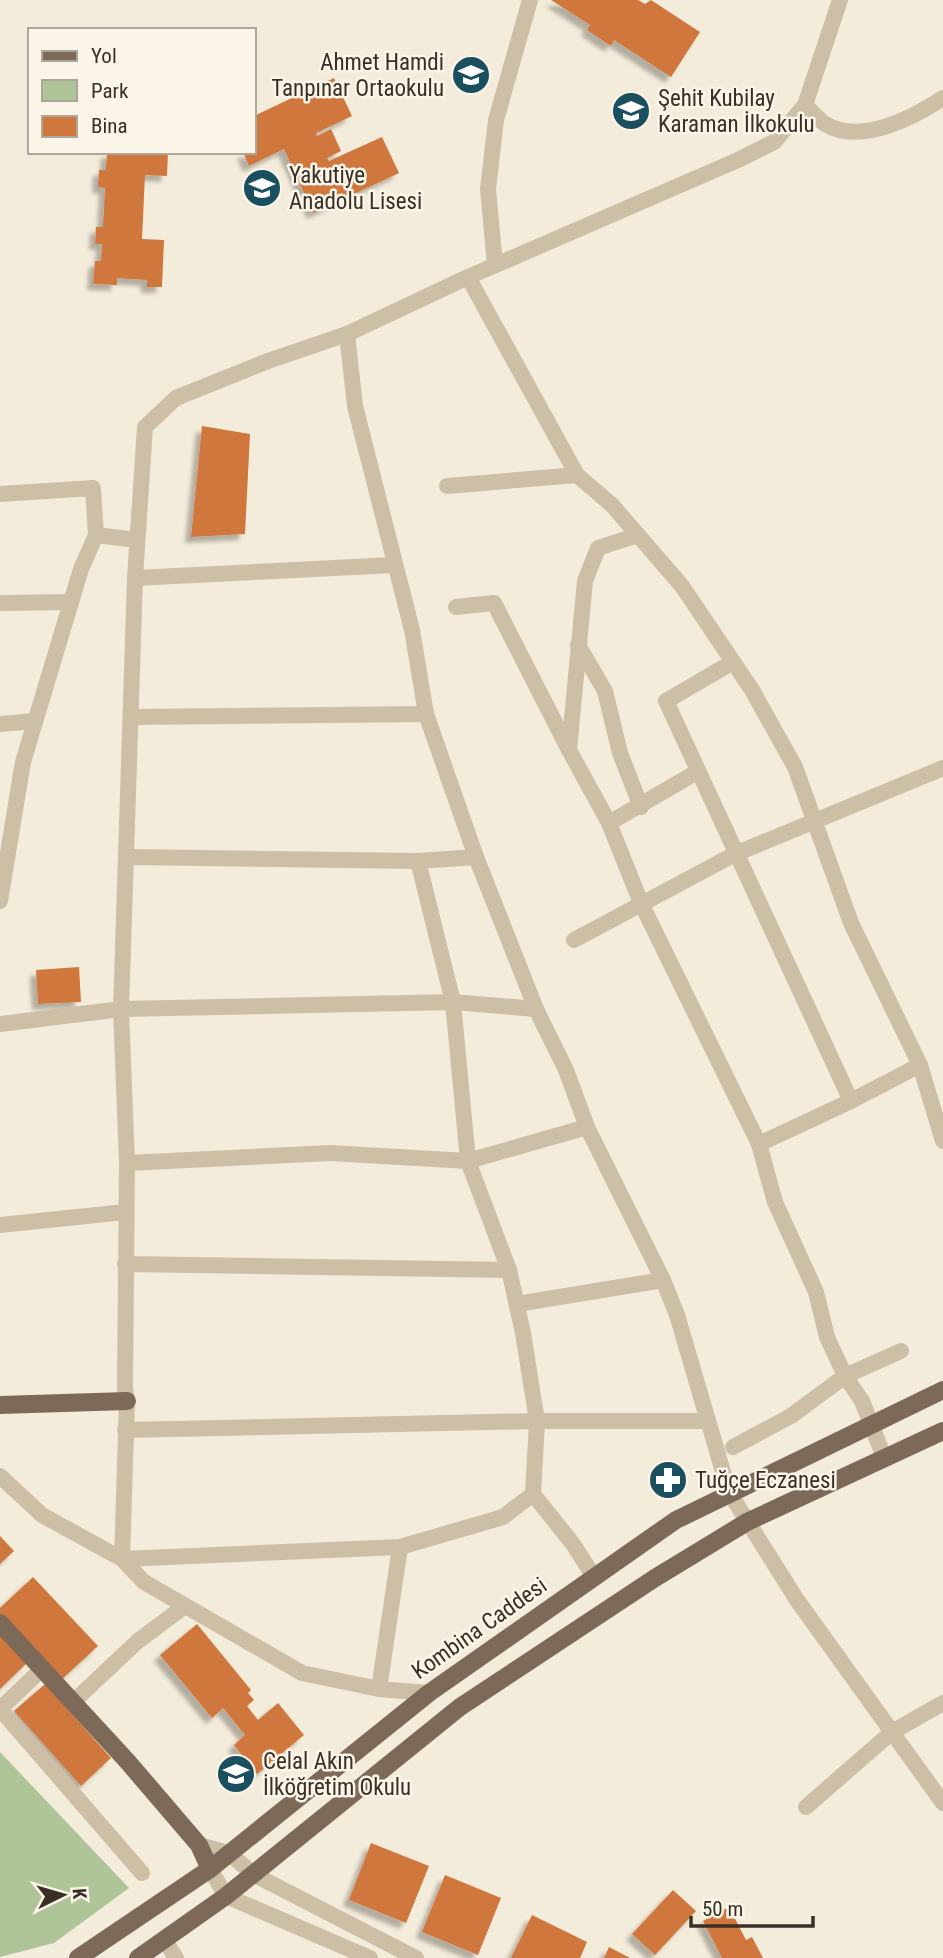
<svg xmlns="http://www.w3.org/2000/svg" width="943" height="1958" font-family="'Roboto Condensed',sans-serif">
<style>
.green{fill:#b0c49a}
.building{fill:#d0773d;filter:url(#shadow)}
.lines{fill:none;stroke-linecap:round;stroke-linejoin:round}
.minor{stroke:#cdbea6;stroke-width:16}
.major{stroke:#7c6957;stroke-width:18}
.labels{text-anchor:middle;stroke-width:5;stroke-linejoin:round;paint-order:stroke}
.poi-label{font-size:23px;fill:#392f27;stroke:#fbf5e8;text-anchor:start}
.street-label{font-size:23px;fill:#392f27;stroke:#fbf5e8}
</style>
<defs>
<filter id="shadow"><feDropShadow dx="-6" dy="6" stdDeviation="2" flood-color="#0004"/></filter>
</defs>
<rect width="100%" height="100%" fill="#f4ecdb"/>
<polygon class="green" points="0,1752 129,1888 54,1943 0,1957"/>
<g class="building">
<polygon points="551,0 638,0 645,4 651,0 700,32 671,77 614,40 611,46 587,30 590,25"/>
<polygon points="334,78 352,116 316,133 317,136 331,129 341,151 327,158 329,161 382,137 399,173 313,213 284,149 249,166 243,152 254,152 254,116"/>
<polygon points="107,152 168,152 167,176 145,175 142,239 164,240 162,287 147,287 147,280 117,278 117,285 93,284 95,261 101,261 102,244 95,244 96,227 103,227 105,188 98,187 99,170 106,170"/>
<polygon points="202,426 250,434 245,534 191,537"/>
<polygon points="79,967 81,1002 38,1004 36,970"/>
<polygon points="0,1536 14,1551 0,1564"/>
<polygon points="33,1577 98,1646 60,1681 0,1617 0,1608"/>
<polygon points="197,1624 251,1690 248,1693 254,1700 247,1706 258,1720 278,1703 304,1735 257,1774 234,1745 245,1735 223,1708 212,1718 160,1655"/>
<polygon points="0,1634 27,1663 0,1689"/>
<polygon points="45,1684 111,1758 81,1786 14,1711"/>
<polygon points="371,1843 429,1866 406,1923 349,1900"/>
<polygon points="445,1875 501,1898 478,1955 422,1932"/>
<polygon points="673,1890 696,1911 655,1955 632,1934"/>
<polygon points="729,1907 746,1940 752,1937 763,1958 722,1958 703,1921"/>
<polygon points="532,1915 587,1942 580,1958 511,1958"/>
<polygon points="609,1947 630,1958 604,1958"/>
</g>
<g class="lines">
<g class="minor">
<polyline points="840,0 805,105 774,142 738,160 468,277 347,334 355,406 412,630 426,714 476,857 536,1009 566,1070 587,1127 663,1280 677,1315 729,1492 797,1600 943,1803"/>
<path d="M 805,105 C 811,111 818,119 825,124 C 861,145 913,118 943,98"/>
<polyline points="495,265 488,189 496,120 530,0"/>
<polyline points="468,277 577,475 612,505 682,586 752,690 795,767 851,923 920,1065 851,1101 666,701 733,662"/>
<polyline points="347,334 268,361 176,398 145,427 135,578 121,1009 127,1163 125,1387 127,1401 122,1559 144,1582 302,1673 379,1689 429,1693"/>
<polyline points="447,486 577,475"/>
<polyline points="0,494 93,488 96,535"/>
<polyline points="638,535 598,548 585,581 569,750 609,823 641,903 759,1144 775,1202 816,1292 827,1337 845,1376 862,1401 884,1457"/>
<polyline points="135,578 394,565"/>
<polyline points="0,603 71,602"/>
<polyline points="456,607 494,603 569,750"/>
<polyline points="578,645 605,691 620,753 641,807"/>
<polyline points="131,717 426,714"/>
<polyline points="0,724 35,721"/>
<polyline points="609,823 697,772"/>
<polyline points="127,857 418,861 476,857"/>
<polyline points="418,861 453,1002 468,1161 587,1127"/>
<polyline points="0,901 23,762 81,569 96,535 137,540"/>
<polyline points="574,940 735,854 943,768"/>
<polyline points="0,1024 121,1009 453,1002 536,1009"/>
<polyline points="920,1065 943,1141"/>
<polyline points="759,1144 851,1101"/>
<polyline points="0,1225 125,1212"/>
<polyline points="125,1264 509,1270"/>
<polyline points="517,1304 663,1280"/>
<polyline points="125,1430 537,1421 708,1421"/>
<polyline points="733,1447 791,1416 845,1376 901,1351"/>
<polyline points="0,1476 42,1515 122,1559 400,1547 503,1517 533,1494 537,1421 523,1333 509,1270 468,1161 330,1153 127,1163"/>
<polyline points="533,1494 573,1544 594,1577"/>
<polyline points="379,1689 400,1547"/>
<polyline points="73,1702 138,1641 185,1606"/>
<polyline points="0,1709 142,1873"/>
<polyline points="0,1709 42,1669"/>
<polyline points="806,1807 892,1732 943,1703"/>
<polyline points="199,1845 229,1853 253,1874 416,1958"/>
<polyline points="210,1869 226,1896 370,1958"/>
<polyline points="164,1939 176,1958"/>
</g>
<g class="major">
<polyline points="0,1405 127,1401"/>
<polyline points="0,1623 128,1762 199,1845 210,1869"/>
<polyline points="78,1958 210,1869 429,1693 676,1520 943,1390"/>
<polyline points="138,1958 226,1896 460,1707 655,1578 747,1522 943,1431"/>
</g>
</g>
<defs>
<symbol id="school-disc" viewBox="-11 -11 22 22"><circle r="9.5" fill="#194f5e" stroke="#fbf5e8"/><path d="M0-5L7-2L0 1L-7-2ZM-4 1L0 2.5L4 1V4Q0 6-4 4Z" fill="#fff"/></symbol>
<symbol id="pharmacy-disc" viewBox="-11 -11 22 22"><circle r="9.5" fill="#194f5e" stroke="#fbf5e8"/><path d="M-2-6h4v4h4v4h-4v4h-4v-4h-4v-4h4Z" fill="#fff"/></symbol>
</defs>
<g fill-rule="evenodd">
<use href="#school-disc" x="449" y="53" width="44" height="44"/>
<use href="#school-disc" x="609" y="89" width="44" height="44"/>
<use href="#school-disc" x="240" y="166" width="44" height="44"/>
<use href="#pharmacy-disc" x="646" y="1458" width="44" height="44"/>
<use href="#school-disc" x="214" y="1752" width="44" height="44"/>
</g>
<g class="labels">
<g class="poi-label">
<text x="444" y="70" text-anchor="end">Ahmet Hamdi<tspan x="444" dy="26">Tanpınar Ortaokulu</tspan></text>
<text x="658" y="106">Şehit Kubilay<tspan x="658" dy="26">Karaman İlkokulu</tspan></text>
<text x="289" y="183">Yakutiye<tspan x="289" dy="26">Anadolu Lisesi</tspan></text>
<text x="695" y="1488">Tuğçe Eczanesi</text>
<text x="263" y="1769">Celal Akın<tspan x="263" dy="26">İlköğretim Okulu</tspan></text>
</g>
<g class="street-label">
<text transform="translate(479 1628) rotate(-35)" y="8">Kombina Caddesi</text>
</g>
</g>
<rect x="28" y="28" width="228" height="126" fill="#fbf5e8" stroke="#ada69b" stroke-width="2"/>
<rect x="42" y="51" width="35" height="10" fill="#7c6957" stroke="#ada69b" stroke-width="2"/>
<text x="91" y="63" font-size="21" fill="#392f27">Yol</text>
<rect x="42" y="80" width="35" height="21" fill="#b0c49a" stroke="#ada69b" stroke-width="2"/>
<text x="91" y="98" font-size="21" fill="#392f27">Park</text>
<rect x="42" y="116" width="35" height="21" fill="#d0773d" stroke="#ada69b" stroke-width="2"/>
<text x="91" y="133" font-size="21" fill="#392f27">Bina</text>
<g transform="translate(63 1895) rotate(85)" stroke="#fbf5e8" stroke-width="5" paint-order="stroke">
<path d="M0-5L12 26L0 18L-12 26Z" fill="#392f27"/>
<text y="-10" font-size="19" font-weight="bold" text-anchor="middle" fill="#392f27">K</text>
</g>
<path d="M691 1916v10h122v-10" fill="none" stroke="#392f27" stroke-width="3.5"/>
<text x="702" y="1916" font-size="21" fill="#392f27" stroke="#fbf5e8" stroke-width="5" paint-order="stroke">50 m</text>
</svg>
